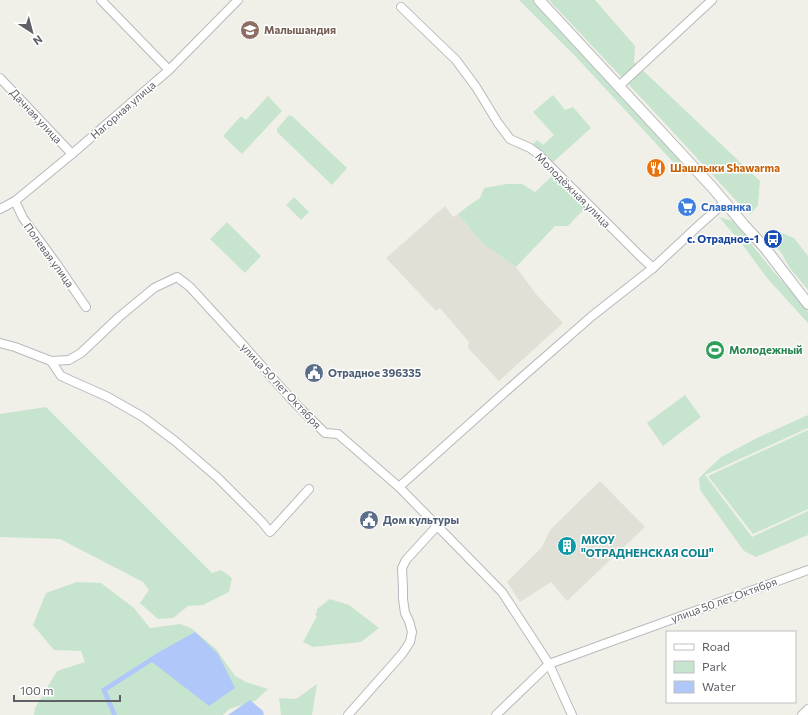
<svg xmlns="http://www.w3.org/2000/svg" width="808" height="715" font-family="Commissioner,sans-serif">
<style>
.education{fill:#e0e0d6}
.green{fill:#c7e5ce}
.water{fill:#afc7f9}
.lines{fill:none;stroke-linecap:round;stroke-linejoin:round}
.minor-casing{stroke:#b8b8bd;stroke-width:10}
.tertiary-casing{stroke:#b8b8bd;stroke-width:12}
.minor{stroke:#fff;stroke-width:8}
.tertiary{stroke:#fff;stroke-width:10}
.labels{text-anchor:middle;stroke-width:3;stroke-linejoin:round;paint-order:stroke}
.education-label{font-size:11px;font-weight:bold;fill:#785e54;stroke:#fff;text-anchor:start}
.street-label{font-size:11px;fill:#5f6167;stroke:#fff}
.food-label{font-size:11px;font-weight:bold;fill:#c56008;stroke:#fff;text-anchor:start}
.shop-label{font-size:11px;font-weight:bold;fill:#366cbe;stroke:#fff;text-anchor:start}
.transit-label{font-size:11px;font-weight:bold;fill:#164399;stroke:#fff;text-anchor:end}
.leisure-label{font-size:11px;font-weight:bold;fill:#27864d;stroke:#fff;text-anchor:start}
.service-label{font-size:11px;font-weight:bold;fill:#4e5e75;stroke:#fff;text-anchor:start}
.culture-label{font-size:11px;font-weight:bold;fill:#0d838f;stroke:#fff;text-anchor:start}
</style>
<rect width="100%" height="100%" fill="#f0f0e8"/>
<g class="education">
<polygon points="445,206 453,217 458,214 482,243 516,267 536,294 563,323 499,381 468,348 469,342 440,308 436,311 386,258"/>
<polygon points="600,481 645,527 567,601 551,582 520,602 507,582 542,547 550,530"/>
</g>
<g class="green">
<polygon points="519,0 533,0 688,167 685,175 578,59"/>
<polygon points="549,0 595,0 635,46 634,62 760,181 758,205 751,214 742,207 661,119"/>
<polygon points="553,95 565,110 573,107 591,128 551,164 533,144 537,140 543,145 554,135 533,112"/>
<polygon points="268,96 282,111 242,154 223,136 241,116 246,120"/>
<polygon points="289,115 292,116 347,168 332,185 277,132 277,129"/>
<polygon points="552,176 567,188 586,207 568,226 555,226 516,267 482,243 458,214 468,206 480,198 484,188 507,184 522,184 535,192"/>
<polygon points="294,197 309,212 301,220 286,205"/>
<polygon points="719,217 733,221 773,271 799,300 808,312 808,323 767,278 742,244"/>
<polygon points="227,222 261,256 245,273 210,239"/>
<polygon points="782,233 794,238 808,256 808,290 789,267 782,254 775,245"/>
<polygon points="685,395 701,417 663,446 647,423"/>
<polygon points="46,407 212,573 221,570 232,578 229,592 203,605 188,606 173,618 158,619 140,603 149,590 143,582 60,539 0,537 0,414"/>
<polygon points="808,415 808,428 705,475 752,537 808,511 808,535 756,557 744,551 700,490 699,478 721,457 759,437"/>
<polygon points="808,430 808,509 753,534 708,476"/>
<polygon points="77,582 101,583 134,608 150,628 180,624 191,628 216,649 235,676 246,682 268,689 255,701 229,709 223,715 34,715 35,708 57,671 85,662 81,651 54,650 33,625 46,593"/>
<polygon points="330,599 349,605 379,628 361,642 313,647 303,642 317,616 315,615 317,612 317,609"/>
<polygon points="317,684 312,715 281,715 279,698 296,699"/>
</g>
<g class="water">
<polygon points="195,632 218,654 235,688 209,706 152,662 107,691 117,715 112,715 101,689 159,652"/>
<polygon points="250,700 263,711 264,715 228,715"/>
</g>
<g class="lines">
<defs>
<g id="minor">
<polyline points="101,0 169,70"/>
<polyline points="401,7 456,60 476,87 498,123 510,139 530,148 537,153 638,254 653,268"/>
<polyline points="0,78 72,154"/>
<polyline points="619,86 712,0"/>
<polyline points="15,201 23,218 56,263 86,307"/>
<polyline points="0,209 15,201 72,154 169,70 238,0"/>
<polyline points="0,343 15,347 51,361 69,360 81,353 119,317 154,288 177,277 190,287 244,346 292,400 325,433 338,434 399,487 502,592 549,664 572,715"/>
<polyline points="51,361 61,376 108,397 143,417 175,441 217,477 262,522 270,532 309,489"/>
<polyline points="399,487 504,393 592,316 653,268 697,227 725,202"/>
<polyline points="348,715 402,654 410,642 412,632 409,621 405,613 403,599 403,589 402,568 406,560 437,526"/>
<polyline points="496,715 549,664 808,570"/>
<polyline points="802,715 808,709"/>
</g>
<polyline id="tertiary" points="539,0 712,187 744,225 765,248 808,304"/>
</defs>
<use href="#minor" class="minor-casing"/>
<use href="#tertiary" class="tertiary-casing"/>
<use href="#minor" class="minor"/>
<use href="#tertiary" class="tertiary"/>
</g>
<defs>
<symbol id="school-disc" viewBox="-11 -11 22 22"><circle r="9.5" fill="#8d6e63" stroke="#fff"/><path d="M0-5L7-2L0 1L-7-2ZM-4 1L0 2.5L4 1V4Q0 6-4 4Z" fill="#fff"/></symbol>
<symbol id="restaurant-disc" viewBox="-11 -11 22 22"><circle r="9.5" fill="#e8710a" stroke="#fff"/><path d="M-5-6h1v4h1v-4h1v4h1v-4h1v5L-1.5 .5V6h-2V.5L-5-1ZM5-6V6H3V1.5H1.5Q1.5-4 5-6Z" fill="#fff"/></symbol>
<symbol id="supermarket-disc" viewBox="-11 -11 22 22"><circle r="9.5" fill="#3f7fe0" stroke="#fff"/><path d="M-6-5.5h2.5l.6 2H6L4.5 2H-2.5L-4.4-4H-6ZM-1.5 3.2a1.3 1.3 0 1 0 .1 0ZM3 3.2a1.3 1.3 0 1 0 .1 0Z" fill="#fff"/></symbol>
<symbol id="bus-disc" viewBox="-11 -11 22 22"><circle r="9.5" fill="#1a4fb4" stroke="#fff"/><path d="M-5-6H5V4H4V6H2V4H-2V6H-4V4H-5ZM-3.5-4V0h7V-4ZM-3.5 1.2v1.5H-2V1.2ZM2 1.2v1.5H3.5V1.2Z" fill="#fff"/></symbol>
<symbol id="stadium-disc" viewBox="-11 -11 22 22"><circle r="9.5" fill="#2e9e5b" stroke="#fff"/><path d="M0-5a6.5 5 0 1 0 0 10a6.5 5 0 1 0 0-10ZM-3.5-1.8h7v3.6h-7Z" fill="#fff"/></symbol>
<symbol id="civic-disc" viewBox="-11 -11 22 22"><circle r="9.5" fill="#5c6f8a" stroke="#fff"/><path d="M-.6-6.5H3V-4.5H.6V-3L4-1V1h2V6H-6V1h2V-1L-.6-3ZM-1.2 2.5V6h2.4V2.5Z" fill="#fff"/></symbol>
<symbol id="building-disc" viewBox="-11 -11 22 22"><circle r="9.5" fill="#0f9aa8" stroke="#fff"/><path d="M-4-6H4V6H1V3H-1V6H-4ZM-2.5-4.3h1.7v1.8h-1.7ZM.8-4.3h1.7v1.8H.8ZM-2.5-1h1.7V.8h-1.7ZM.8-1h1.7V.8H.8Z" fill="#fff"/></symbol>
</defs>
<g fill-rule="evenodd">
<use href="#school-disc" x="239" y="19" width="22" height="22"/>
<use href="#restaurant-disc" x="645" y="157" width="22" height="22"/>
<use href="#supermarket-disc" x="676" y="196" width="22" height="22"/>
<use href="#bus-disc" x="762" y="228" width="22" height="22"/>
<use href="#stadium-disc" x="704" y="339" width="22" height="22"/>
<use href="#civic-disc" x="303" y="362" width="22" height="22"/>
<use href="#civic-disc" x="358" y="509" width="22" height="22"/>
<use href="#building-disc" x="556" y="535" width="22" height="22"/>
</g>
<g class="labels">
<g class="education-label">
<text x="264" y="34">Малышандия</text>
</g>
<g class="street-label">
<text transform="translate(123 110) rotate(-41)" y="4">Нагорная улица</text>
<text transform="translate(36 116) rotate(47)" y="4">Дачная улица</text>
<text transform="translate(573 190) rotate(45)" y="4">Молодёжная улица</text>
<text transform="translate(49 255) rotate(54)" y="4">Полевая улица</text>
<text transform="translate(281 386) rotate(47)" y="4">улица 50 лет Октября</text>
<text transform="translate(724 600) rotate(-20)" y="4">улица 50 лет Октября</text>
</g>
<g class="food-label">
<text x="670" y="172">Шашлыки Shawarma</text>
</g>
<g class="shop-label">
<text x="701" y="211">Славянка</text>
</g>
<g class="transit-label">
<text x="759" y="243">с. Отрадное-1</text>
</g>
<g class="leisure-label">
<text x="729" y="354">Молодежный</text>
</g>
<g class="service-label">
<text x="328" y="377">Отрадное 396335</text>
<text x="383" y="524">Дом культуры</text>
</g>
<g class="culture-label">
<text x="581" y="544">МКОУ<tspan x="581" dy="13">"ОТРАДНЕНСКАЯ СОШ"</tspan></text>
</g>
</g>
<rect x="666" y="631" width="130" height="72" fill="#ffffff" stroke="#bfc0c2"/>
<rect x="674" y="644" width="20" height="6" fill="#ffffff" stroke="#bfc0c2"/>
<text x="702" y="651" font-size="12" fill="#5f6167">Road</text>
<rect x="674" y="661" width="20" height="12" fill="#c7e5ce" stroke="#bfc0c2"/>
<text x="702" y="671" font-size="12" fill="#5f6167">Park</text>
<rect x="674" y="681" width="20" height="12" fill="#afc7f9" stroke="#bfc0c2"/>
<text x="702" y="691" font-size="12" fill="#5f6167">Water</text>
<g transform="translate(32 32) rotate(144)" stroke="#ffffff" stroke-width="3" paint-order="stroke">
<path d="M0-3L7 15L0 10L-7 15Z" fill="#5f6167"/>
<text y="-6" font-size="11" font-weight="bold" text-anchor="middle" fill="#5f6167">N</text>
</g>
<path d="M14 695v6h106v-6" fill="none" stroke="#5f6167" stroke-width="2"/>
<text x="20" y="695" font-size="12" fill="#5f6167" stroke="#ffffff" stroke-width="3" paint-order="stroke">100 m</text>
</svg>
